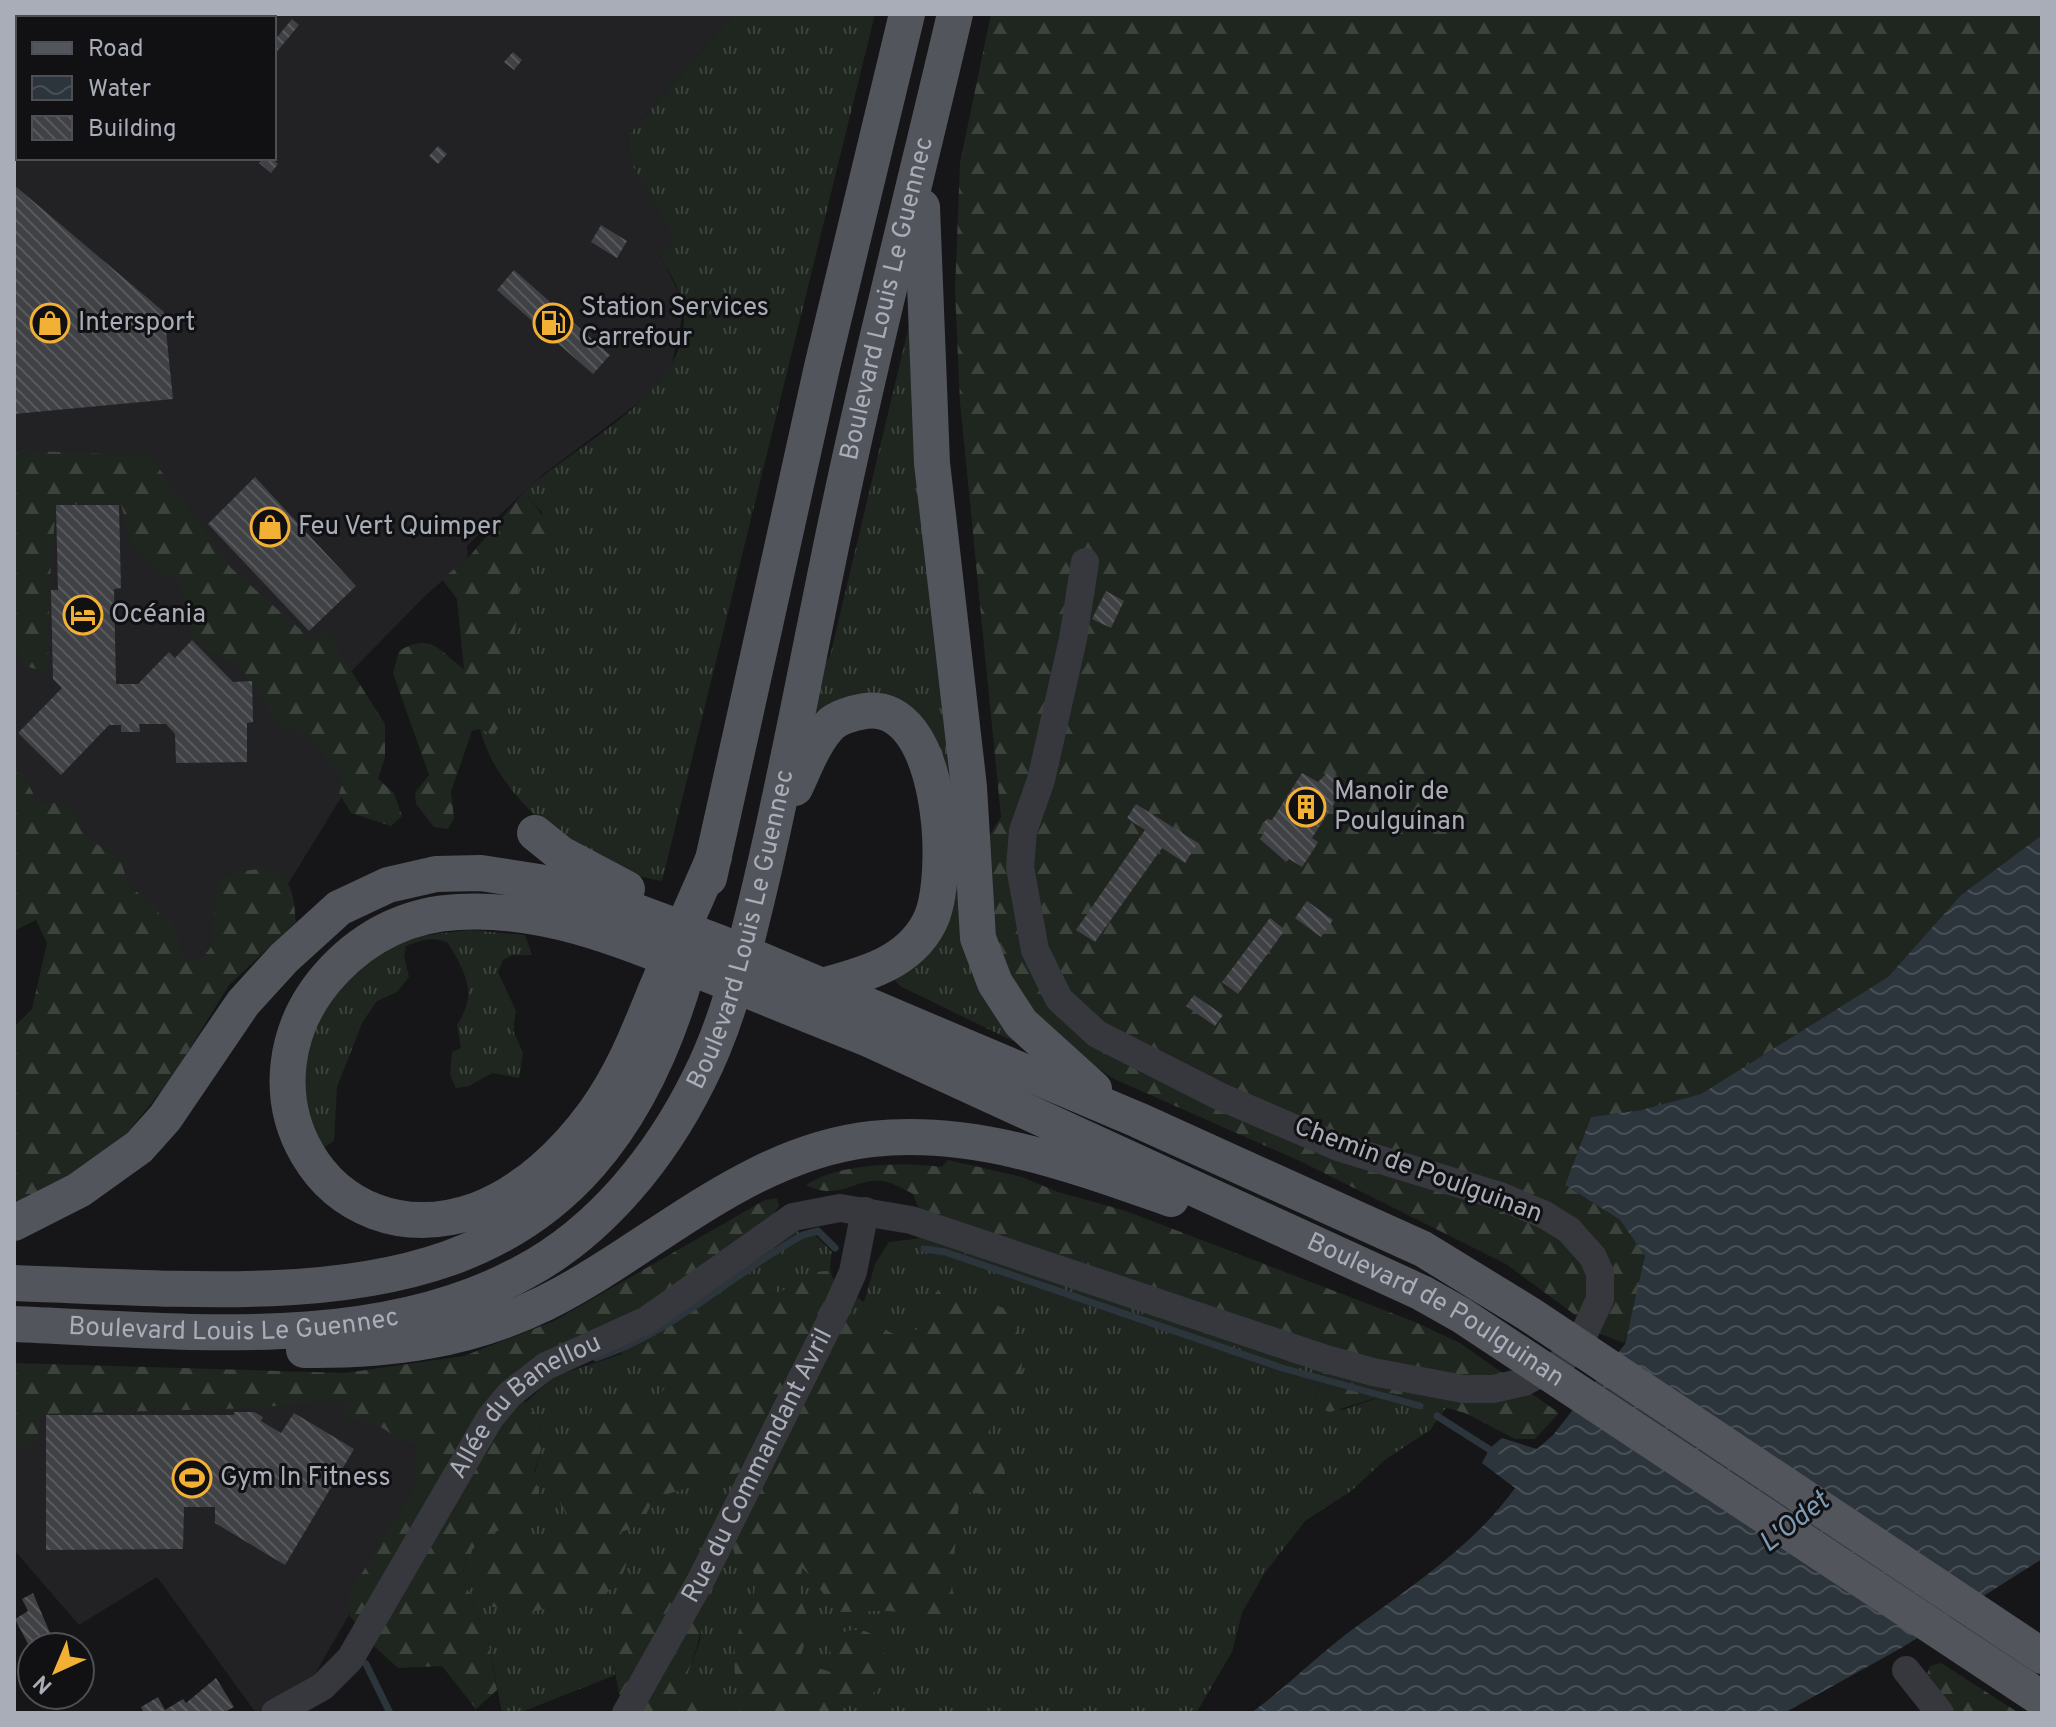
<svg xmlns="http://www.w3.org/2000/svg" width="2056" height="1727" viewBox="0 0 2056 1727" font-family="Overpass,sans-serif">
<defs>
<pattern id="grass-tufts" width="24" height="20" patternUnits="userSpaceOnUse" patternTransform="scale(2)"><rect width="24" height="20" fill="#1e261f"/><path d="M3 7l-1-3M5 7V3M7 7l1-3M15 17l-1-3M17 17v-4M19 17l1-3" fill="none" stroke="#3c433d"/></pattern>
<pattern id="forest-firs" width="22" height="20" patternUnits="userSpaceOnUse" patternTransform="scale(2)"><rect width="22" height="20" fill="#1e261f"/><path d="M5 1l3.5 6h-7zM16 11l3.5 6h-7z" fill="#3c433d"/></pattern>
<pattern id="water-waves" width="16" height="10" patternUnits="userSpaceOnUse" patternTransform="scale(2)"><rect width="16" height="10" fill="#2c353c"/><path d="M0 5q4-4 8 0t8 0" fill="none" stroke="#485056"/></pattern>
<pattern id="building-back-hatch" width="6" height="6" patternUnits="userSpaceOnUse" patternTransform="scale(2)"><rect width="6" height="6" fill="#404145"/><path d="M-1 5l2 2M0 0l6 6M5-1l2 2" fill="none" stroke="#595a5e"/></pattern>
</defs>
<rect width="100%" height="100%" fill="#161618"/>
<g fill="#222225" fill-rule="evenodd">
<path d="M14 14H733L627 137 631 163 678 241 660 256 680 295 682 317 671 368 649 395 541 476 467 546 468 558 425 596 335 688 371 749 264 923 200 1013 14 812ZM18 18H274V158H18Z"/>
<polygon points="349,1391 471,1405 312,1679 256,1713 157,1577 79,1625 14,1550 14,1397"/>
</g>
<g fill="url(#grass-tufts)">
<path d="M733 14H875L662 881C645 877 624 875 608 866 553 836 497 792 480 729L492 734 508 687 497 664 514 648 520 572 544 559 542 512 524 492C577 442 709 385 680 295 676 281 666 268 660 256L677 241 631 163 627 137Z"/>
<polygon points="916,296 932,543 1020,1036 1013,1041 900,986 890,975 938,927 926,729 810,717 818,673 830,656"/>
<path d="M470 930 525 935 532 955H513L503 960 498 972 516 1011 513 1030 523 1053 519 1078 492 1073 469 1086 456 1088 450 1075 452 1052 461 1048 457 1025C478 993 466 974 448 943 433 936 422 940 406 946L404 956 409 977 397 992 377 1001 362 1023 337 1087 334 1141 323 1148 310 1124 302 1083 312 1021 334 983 402 938Z"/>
<path d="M792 1231 813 1233 832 1252C825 1285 840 1285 864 1302L875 1264 889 1242 921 1238 1322 1371 1314 1406 1343 1410 1392 1393 1446 1408 1430 1430 1386 1459 1351 1491 1305 1521 1264 1574 1242 1613 1232 1652 1196 1713H721L685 1681 700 1641 706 1582 631 1595C614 1627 609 1639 615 1675L519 1713H502L488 1641 462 1575 468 1555 477 1544 523 1515 541 1450 539 1420 525 1403 555 1376 631 1351Z"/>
</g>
<g fill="url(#forest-firs)">
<polygon points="991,14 2042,14 2042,835 1961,895 1888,977 1701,1094 1641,1110 1591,1117 1565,1185 1620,1220 1645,1256 1640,1289 1624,1343 1601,1334 1506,1264 1300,1161 1112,1078 1041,1028 1012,991 996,946 987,839 1001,817 960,402 955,290 960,163"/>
<polygon points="14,450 150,456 231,568 312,640 323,632 334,644 385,724 385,757 378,779 394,793 402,816 391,826 351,813 339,793 343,783 314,739 279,725 240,666 207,650 191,634 190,615 178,581 150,564 129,538 121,503 56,505 49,591 48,672 24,666 14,639 14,561 18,555 14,536"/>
<path d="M524 492C545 516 553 527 544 559L520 572 514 648 497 664 508 687V720L492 734 480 729 472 731 451 792 454 818 448 829 434 827 416 804 415 793 429 775 393 673 399 651C433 632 438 651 464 669L457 599 442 579 468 558Z"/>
<path d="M14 766 24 776 38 803H69L85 835 121 862 129 886 156 907 160 916 172 921 179 942 178 949 190 963C219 951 214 936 214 912 214 902 219 891 220 881 239 870 268 862 285 880 295 891 294 909 296 922L229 985 171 1079 128 1132 63 1183 14 1207V1027L32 1009 47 943 36 920 14 931Z"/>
<path d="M948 1160 1022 1177 1058 1192 1126 1211 1415 1322 1460 1343 1559 1413 1535 1439H1515L1465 1413 1392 1393 1330 1412 1314 1407 1322 1371 921 1238 919 1209 913 1194C906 1190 891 1182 883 1181 856 1177 840 1202 806 1185 837 1163 905 1162 942 1167Z"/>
<path d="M777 1198 779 1206 769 1221 719 1255 747 1276 768 1282 776 1293C796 1287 803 1271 828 1271L831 1279 829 1305C843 1314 850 1312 863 1318 897 1332 895 1347 929 1321L932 1297 942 1286 952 1288 1011 1311C1019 1340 1032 1376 1008 1402 998 1412 993 1419 988 1433L1002 1451 1007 1489 993 1497 971 1492 959 1502 954 1558 942 1577C955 1590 960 1604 957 1622L937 1626C915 1605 867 1612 838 1612 824 1598 816 1579 802 1568L799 1597 811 1624 799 1661 833 1673 829 1640C862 1616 894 1638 883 1678 882 1685 874 1692 869 1698L841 1695 843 1713H741C736 1686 730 1657 739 1630 748 1603 759 1601 753 1570L736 1559 730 1537 741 1472 654 1498 641 1525 621 1532C630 1566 629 1570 605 1595L570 1592 545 1609 519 1614 490 1606 478 1587 473 1568 506 1531H524L550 1542 576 1529C560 1507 548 1482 546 1455L559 1438 585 1428 594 1404 632 1402 646 1409 667 1386 655 1355 630 1363 602 1329 509 1382 539 1419 541 1450 534 1472 539 1494 523 1515 477 1544 468 1555 462 1575 488 1641 497 1690 476 1709 442 1666 398 1668 376 1648 350 1616 348 1595 415 1490 416 1443 402 1441 381 1427 346 1416 343 1402 328 1400 257 1408 41 1414 36 1445 14 1446V1363L345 1373 464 1356 554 1321 765 1200Z"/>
<path d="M670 1557 696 1563C715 1600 699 1643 685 1681L721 1713H623L610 1646 616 1624 647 1561Z"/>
<polygon points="1941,1663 2019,1713 1949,1713 1926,1677 1930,1666"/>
</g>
<path fill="url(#water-waves)" d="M2042 835V1559L1903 1647 1784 1713H1251C1289 1685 1322 1651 1360 1624 1416 1583 1474 1545 1515 1488L1482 1463 1490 1448 1502 1438 1537 1449 1553 1435 1625 1344 1645 1256 1620 1220 1565 1185 1591 1117 1641 1110 1701 1094 1888 977 1961 895Z"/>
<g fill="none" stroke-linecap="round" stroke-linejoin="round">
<g stroke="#2c353c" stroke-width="7">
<polyline points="924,1249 945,1252 1282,1368 1420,1406"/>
<path d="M596 1358C675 1332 731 1274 803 1235L818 1231 835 1248"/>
<polyline points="1437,1416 1495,1453"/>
<polyline points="366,1664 390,1713"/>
</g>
</g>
<g fill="url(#building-back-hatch)">
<polygon points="292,19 299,25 274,55 274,41"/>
<polygon points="513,52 522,60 514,70 504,62"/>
<polygon points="438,146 447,154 438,164 429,156"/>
<polygon points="263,158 271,158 278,164 271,173 259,163"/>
<polygon points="14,185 164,312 173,399 14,414"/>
<polygon points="601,225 627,241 617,258 591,242"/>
<polygon points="514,270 610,355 593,374 497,290"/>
<polygon points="255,477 356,586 309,631 208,524"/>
<polygon points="56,505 119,505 121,588 114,589 116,684 138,684 169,652 175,658 192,640 233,682 252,681 253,722 247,723 247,762 176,763 175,734 166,724 139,724 140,732 121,732 121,725 109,725 61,775 18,733 62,688 53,679 51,590 58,590"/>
<polygon points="1106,591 1124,601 1111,628 1092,619"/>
<polygon points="1331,769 1345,786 1340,789 1336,794 1339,796 1312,838 1318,842 1314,849 1302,867 1289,859 1286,862 1260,839 1266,829 1262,824 1267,819 1272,820 1302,773 1318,782"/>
<polygon points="1136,804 1198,843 1185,863 1162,848 1095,942 1076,930 1145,830 1127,818"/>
<polygon points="1307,901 1333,920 1321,937 1295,918"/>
<polygon points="1270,918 1285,930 1238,994 1222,982"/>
<polygon points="1194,995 1223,1015 1215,1026 1186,1006"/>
<polygon points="234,1412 254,1412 263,1417 261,1421 281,1433 294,1413 354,1449 285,1565 215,1523 215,1507 184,1507 183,1549 46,1550 46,1415 234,1415"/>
<polygon points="33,1593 50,1633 28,1644 15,1619 28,1611 22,1599"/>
<polygon points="216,1678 234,1707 223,1713 144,1713 141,1707 158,1697 165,1710 183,1699 186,1703"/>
</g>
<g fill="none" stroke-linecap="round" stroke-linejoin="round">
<g stroke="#37383d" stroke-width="28">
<polyline points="1906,1670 1940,1713"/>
<path id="s1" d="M275 1713 322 1687 350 1659 490 1418 510 1394 546 1366 647 1320 793 1217 840 1208 911 1220 1326 1359 1373 1372 1463 1389H1493L1524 1382 1560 1363 1582 1338 1600 1299V1273L1593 1257 1569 1230 1545 1215 1500 1196 1338 1147 1219 1096 1097 1034 1059 999 1035 950 1020 867 1023 831 1041 780 1073 639 1085 562"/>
<path id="s2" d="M626 1713 702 1578 837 1308 853 1272 865 1211"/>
</g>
<g stroke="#53555c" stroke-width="36">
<polyline points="922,207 932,463 969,787 978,938 995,983 1021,1023 1094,1089"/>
<path d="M795 788C805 767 814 741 831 724 840 716 854 713 865 711 943 699 953 878 929 923 908 964 862 975 822 986"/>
<polyline points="535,833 561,854 627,889"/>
<path id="s3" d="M714 857C695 902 674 947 655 992 638 1034 622 1075 595 1112 566 1152 525 1192 477 1210 325 1264 224 1086 334 970 367 935 410 914 458 912 545 907 623 940 702 972 757 994 811 1016 866 1038L1422 1293 1461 1315 2042 1699"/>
<polyline points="709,878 822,367 907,14"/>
<polyline points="14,1223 79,1190 139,1147 165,1118 243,1003 284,958 339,908 388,885 436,874 481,873 539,882 600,898 718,942 1138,1120 1423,1249 1529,1314 2042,1656"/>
<path d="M14 1283C319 1294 586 1329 687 971"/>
<path id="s4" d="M14 1324C179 1331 375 1354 524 1272 601 1231 661 1156 699 1079 728 1022 742 960 757 899 783 792 803 684 825 576 863 387 911 201 955 14"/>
<path d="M304 1350C389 1351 467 1341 545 1303 653 1249 746 1153 872 1139 976 1128 1074 1165 1171 1199"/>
</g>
</g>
<defs>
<symbol id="shop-ring" viewBox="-11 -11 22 22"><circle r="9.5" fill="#111113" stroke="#f2b134" stroke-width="1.5"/><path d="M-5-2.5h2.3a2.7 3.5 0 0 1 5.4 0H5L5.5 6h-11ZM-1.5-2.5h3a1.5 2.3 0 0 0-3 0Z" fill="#f2b134"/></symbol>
<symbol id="fuel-ring" viewBox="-11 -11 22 22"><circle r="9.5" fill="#111113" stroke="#f2b134" stroke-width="1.5"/><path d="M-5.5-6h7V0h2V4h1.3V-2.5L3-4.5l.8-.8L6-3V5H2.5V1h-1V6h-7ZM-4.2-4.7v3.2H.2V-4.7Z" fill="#f2b134"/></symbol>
<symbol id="hotel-ring" viewBox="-11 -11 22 22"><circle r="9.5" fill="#111113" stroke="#f2b134" stroke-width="1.5"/><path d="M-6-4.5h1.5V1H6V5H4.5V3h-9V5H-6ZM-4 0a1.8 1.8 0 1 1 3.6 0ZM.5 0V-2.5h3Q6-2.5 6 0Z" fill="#f2b134"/></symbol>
<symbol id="building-ring" viewBox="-11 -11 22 22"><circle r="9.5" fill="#111113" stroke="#f2b134" stroke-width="1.5"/><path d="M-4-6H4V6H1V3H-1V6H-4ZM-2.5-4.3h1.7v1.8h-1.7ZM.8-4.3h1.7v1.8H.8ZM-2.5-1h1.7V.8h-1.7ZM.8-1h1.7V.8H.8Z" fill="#f2b134"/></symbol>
<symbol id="stadium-ring" viewBox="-11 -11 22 22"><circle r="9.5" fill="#111113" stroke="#f2b134" stroke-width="1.5"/><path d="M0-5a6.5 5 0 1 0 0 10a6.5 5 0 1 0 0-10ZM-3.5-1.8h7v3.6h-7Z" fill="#f2b134"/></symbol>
</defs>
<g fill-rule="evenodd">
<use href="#shop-ring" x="28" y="301" width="44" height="44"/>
<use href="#fuel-ring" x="531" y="301" width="44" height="44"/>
<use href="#shop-ring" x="248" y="505" width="44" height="44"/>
<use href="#hotel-ring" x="61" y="593" width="44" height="44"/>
<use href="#building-ring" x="1284" y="785" width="44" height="44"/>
<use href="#stadium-ring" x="170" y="1456" width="44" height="44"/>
</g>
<g text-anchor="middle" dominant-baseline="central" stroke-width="6" stroke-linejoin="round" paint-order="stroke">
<g font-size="26" fill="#a8adb8" stroke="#111113">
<text stroke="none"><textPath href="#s4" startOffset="1588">Boulevard Louis Le Guennec</textPath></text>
<text stroke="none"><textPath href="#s4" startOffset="940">Boulevard Louis Le Guennec</textPath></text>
<text transform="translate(1418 1171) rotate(20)">Chemin de Poulguinan</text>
<text stroke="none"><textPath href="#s3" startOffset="2034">Boulevard de Poulguinan</textPath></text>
<text stroke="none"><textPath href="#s4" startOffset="220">Boulevard Louis Le Guennec</textPath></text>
<text stroke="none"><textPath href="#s1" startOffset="406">Allée du Banellou</textPath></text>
<text stroke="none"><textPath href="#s2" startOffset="280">Rue du Commandant Avril</textPath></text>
</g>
<g font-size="26" fill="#a8adb8" stroke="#111113" text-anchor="start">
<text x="581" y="308">Station Services<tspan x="581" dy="30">Carrefour</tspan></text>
<text x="78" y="323">Intersport</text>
<text x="298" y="527">Feu Vert Quimper</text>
<text x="111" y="615">Océania</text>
<text x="1334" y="792">Manoir de<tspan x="1334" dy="30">Poulguinan</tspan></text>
<text x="220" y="1478">Gym In Fitness</text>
</g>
<g font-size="28" font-style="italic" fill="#7f9bb3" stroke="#111113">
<text transform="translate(1795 1523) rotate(-38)">L'Odet</text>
</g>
</g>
<rect width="2056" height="1727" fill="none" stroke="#a8adb8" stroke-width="32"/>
<rect x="16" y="16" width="260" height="144" fill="#111113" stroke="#4d4f55" stroke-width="2"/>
<rect x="32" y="42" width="40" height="12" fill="#53555c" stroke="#4d4f55" stroke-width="2"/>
<text x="88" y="56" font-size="24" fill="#a8adb8">Road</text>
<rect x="32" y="76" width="40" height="24" fill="url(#water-waves)" stroke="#4d4f55" stroke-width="2"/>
<text x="88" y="96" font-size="24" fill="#a8adb8">Water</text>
<rect x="32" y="116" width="40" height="24" fill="url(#building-back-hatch)" stroke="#4d4f55" stroke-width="2"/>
<text x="88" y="136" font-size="24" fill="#a8adb8">Building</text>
<g transform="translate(56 1671) rotate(224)"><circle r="38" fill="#111113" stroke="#4d4f55" stroke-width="2"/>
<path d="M0-6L14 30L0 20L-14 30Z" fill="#f2b134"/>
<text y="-12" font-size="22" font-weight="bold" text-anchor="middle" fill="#a8adb8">N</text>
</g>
</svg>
